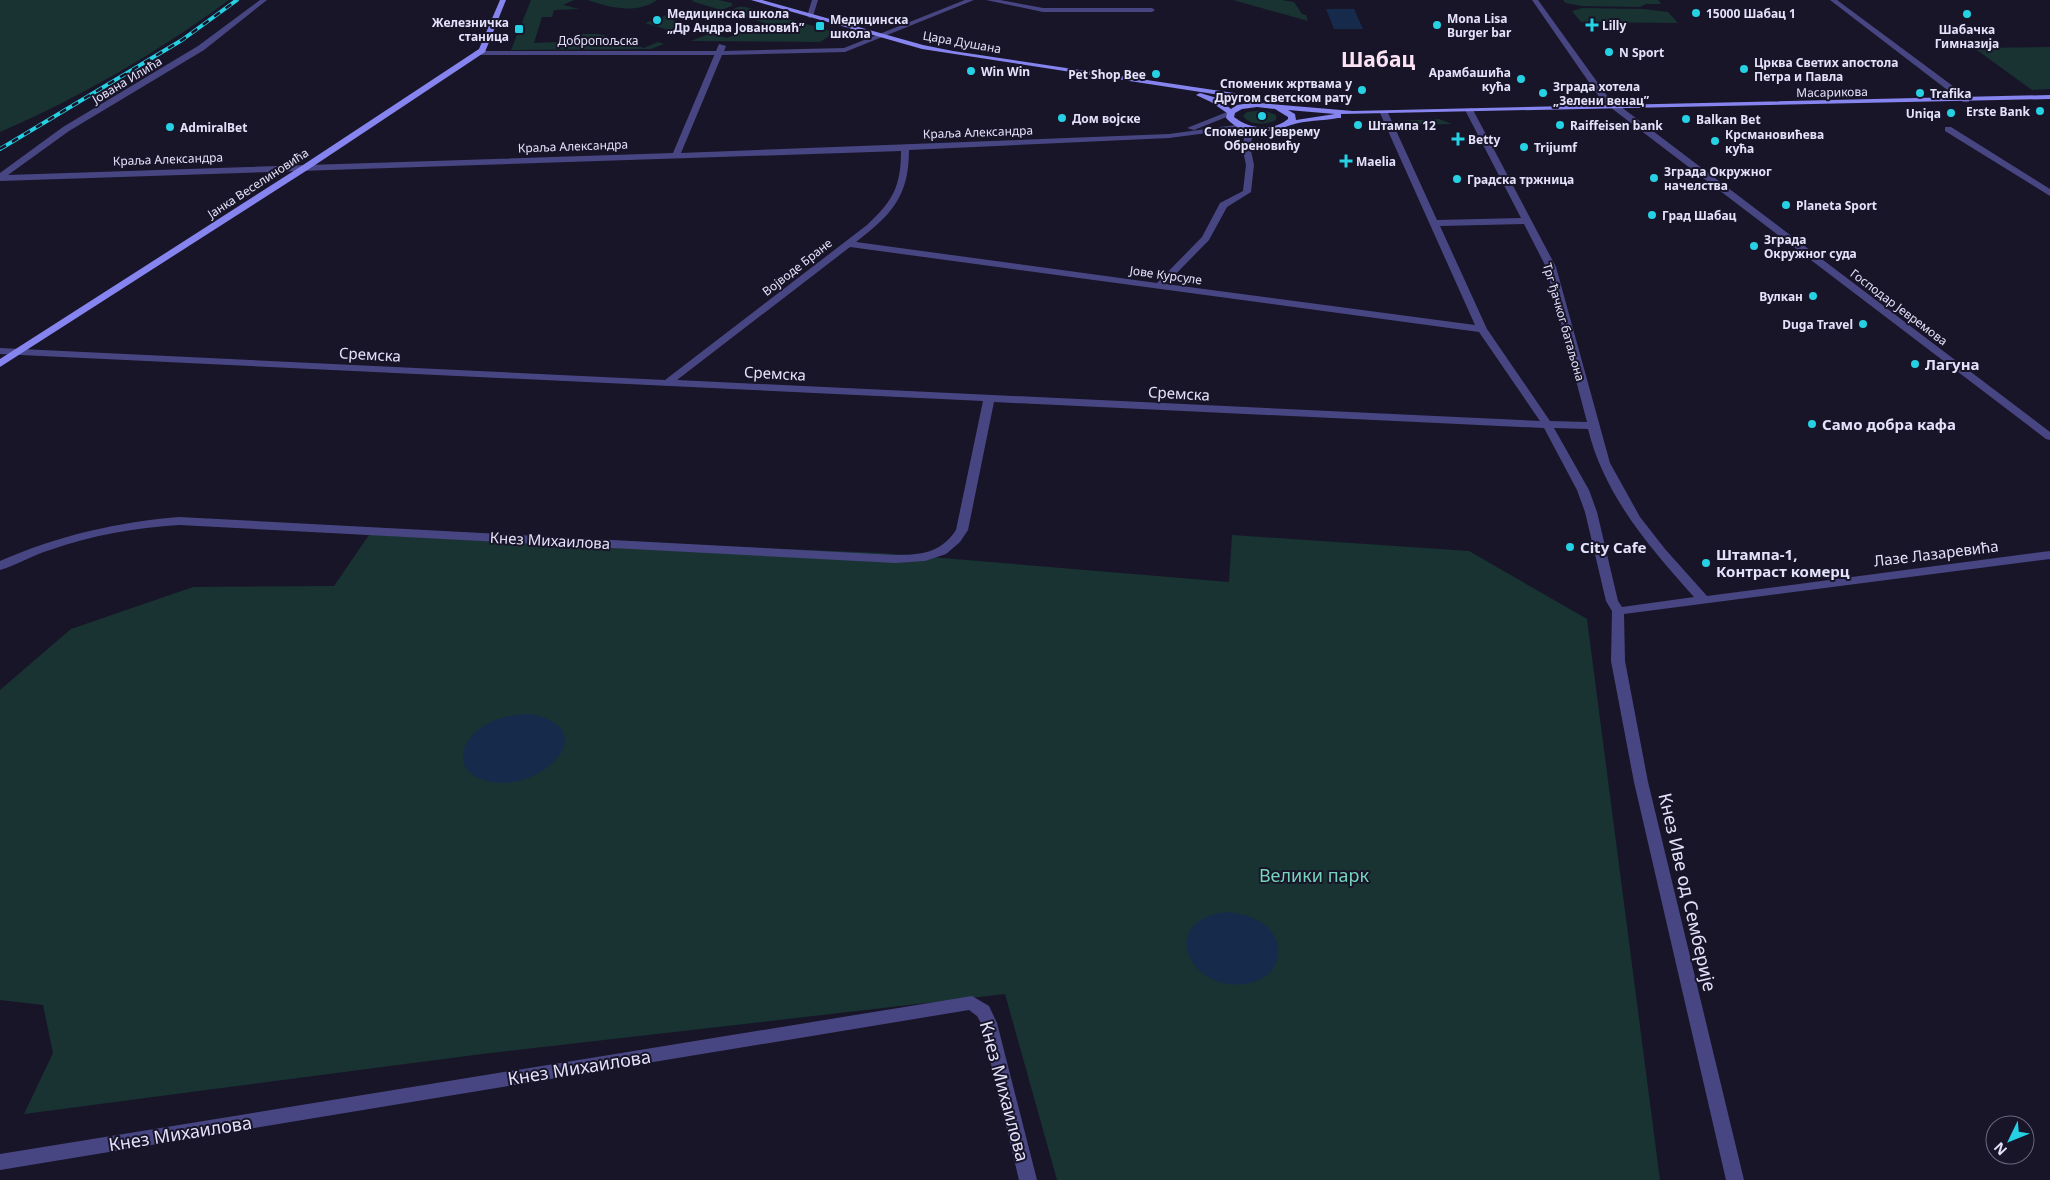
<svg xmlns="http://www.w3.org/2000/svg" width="2050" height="1180" viewBox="0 0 2050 1180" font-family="'Noto Sans',sans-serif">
<rect width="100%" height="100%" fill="#181529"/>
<g fill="#183332">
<path d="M0 0H229C158 52 81 97 0 132Z"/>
<polygon points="531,0 574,0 563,5 579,9 554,10 552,17 542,17 534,43 580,41 582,34 599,34 644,48 658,42 664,44 651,49 511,50"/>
<path d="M587 0H657C636 15 609 7 587 0Z"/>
<polygon points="695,0 719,0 732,3 732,6 721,10 691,1"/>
<polygon points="1233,0 1282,0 1294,2 1302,14 1306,15 1308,21"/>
<polygon points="1563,0 1658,0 1661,4 1646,4 1640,7 1581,6 1566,3"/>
<polygon points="738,7 745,7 835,32 820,42 691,41 711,33 727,38 765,23 726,12"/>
<polygon points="1582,8 1643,9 1668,12 1678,23 1581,22 1572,11"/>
<polygon points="675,12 681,14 669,19 689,25 683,27 685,28 675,32 645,23"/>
<polygon points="2050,47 2050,89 2032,90 1974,48"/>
<path d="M1263 110 1276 115V120C1266 125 1250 126 1243 116L1247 112Z"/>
<polygon points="1439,119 1452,124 1399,125 1398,121"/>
<polygon points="371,532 882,553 1229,582 1232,535 1469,551 1587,619 1660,1180 1057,1180 1005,994 482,1054 24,1114 53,1053 43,1005 0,1000 0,690 71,629 193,587 334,586"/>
</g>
<g fill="#162b4c">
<polygon points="1326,9 1354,9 1363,29 1334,29"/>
<path d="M530 714C605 728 543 791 492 782 455 776 455 746 482 727 496 717 513 715 530 714Z"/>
<path d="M1228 912C1242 914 1256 917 1267 927 1285 943 1281 971 1259 980 1196 1005 1149 920 1228 912Z"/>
</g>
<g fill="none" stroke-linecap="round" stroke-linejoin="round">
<g fill="#484682" fill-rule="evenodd">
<polygon points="1532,0 1538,0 1608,97 2050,432 2050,440 2046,439 1602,101"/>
<polygon points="475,51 718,51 722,53 718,55 475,55"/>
</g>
<g fill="#484682" fill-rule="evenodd">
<path d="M260 0H267L204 50 69 131 8 175 673 153 719 44 726 46 724 51 844 48 965 0H974L845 52 722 55 681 153 1169 134 1243 124 1247 126 1246 128 1169 138 909 150C909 197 891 215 856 242L1157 283 1202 237 1220 203 1243 191 1246 165 1242 146 1247 128 1251 126 1255 128 1250 146 1254 165 1251 192 1227 207 1209 240 1166 284 1475 325 1380 113 1384 111 1388 113 1437 220 1521 218 1465 110 1472 108 1556 267 1610 463 1640 517 1665 549 1707 596 2050 551V559L1624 614 1625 661 1648 782 1744 1180H1726L1634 782 1611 661 1612 611 1606 601 1585 512 1577 490 1544 428 994 402 968 530 960 542 946 554 925 561 895 563 179 525C135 528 92 535 50 550 33 555 17 565 0 570V561C57 536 117 522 179 517L895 555C921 555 941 553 956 530L983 401 0 354V348L665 380 867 225C893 201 901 186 901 151L0 181V173L63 127 198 46ZM1524 224 1546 267 1587 422 1550 421 1487 329 1440 226ZM850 247 1479 332 1540 421 677 380ZM1554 428 1588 429C1604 495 1650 548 1694 597L1622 607 1618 601 1597 512 1589 490Z"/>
<polygon points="812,0 818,0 813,16 810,18 807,16"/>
<polygon points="986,0 1000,0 1043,8 1152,8 1155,10 1152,12 1043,12"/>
<polygon points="1830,0 1837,0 1969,98 1969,102 1963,102"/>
<polygon points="1227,112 1234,114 1194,130 1187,128"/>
<polygon points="1945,127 1951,127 2050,189 2050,196 1945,131"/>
<polygon points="972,996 989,1006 997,1023 1037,1180 1019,1180 981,1023 977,1016 969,1010 0,1170 0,1154"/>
</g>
<g fill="#8684ef" fill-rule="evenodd">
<polygon points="500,0 506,0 485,52 309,169 0,367 0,359 303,165 479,49"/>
<path d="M751 0H762L923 45 953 51 1234 93 1253 98 1259 103 1353 111 2050 95V99L1341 114V118H1338C1323 121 1305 120 1291 125 1270 133 1244 138 1226 118L1227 113 1211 102 1196 95 1200 93 1217 98 1231 109 1237 105 1250 103 1233 97 922 49ZM1257 107 1275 109 1288 117V119C1273 132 1249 129 1234 117L1235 113 1242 109ZM1288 110 1335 114 1296 120 1295 114Z"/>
</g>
<defs>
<polyline id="rail" points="0,149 182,40 237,0"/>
</defs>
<use href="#rail" stroke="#25d1e3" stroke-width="4"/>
<use href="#rail" stroke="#181529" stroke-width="2.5" stroke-dasharray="7" stroke-linecap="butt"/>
</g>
<g fill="#25d1e3" stroke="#181529" stroke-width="2">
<circle cx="1696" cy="13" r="5"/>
<circle cx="1967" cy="14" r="5"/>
<circle cx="657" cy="20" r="5"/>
<circle cx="1437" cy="25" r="5"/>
<path d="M1589.5 17.5h5v5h5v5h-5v5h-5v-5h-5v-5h5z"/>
<rect x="815" y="21" width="10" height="10" rx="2.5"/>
<rect x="514" y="24" width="10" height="10" rx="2.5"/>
<circle cx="1609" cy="52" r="5"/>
<circle cx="1744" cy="69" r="5"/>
<circle cx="971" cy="71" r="5"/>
<circle cx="1156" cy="74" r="5"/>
<circle cx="1521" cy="79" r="5"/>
<circle cx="1362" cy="90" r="5"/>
<circle cx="1543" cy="93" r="5"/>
<circle cx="1920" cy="93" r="5"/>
<circle cx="2040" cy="111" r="5"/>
<circle cx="1951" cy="113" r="5"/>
<circle cx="1262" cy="116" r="5"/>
<circle cx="1062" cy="118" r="5"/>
<circle cx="1686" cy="119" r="5"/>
<circle cx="1358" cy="125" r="5"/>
<circle cx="1560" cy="125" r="5"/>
<circle cx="170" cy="127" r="5"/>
<path d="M1455.5 131.5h5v5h5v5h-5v5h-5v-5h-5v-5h5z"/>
<circle cx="1715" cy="141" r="5"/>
<circle cx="1524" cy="147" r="5"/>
<path d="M1343.5 153.5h5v5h5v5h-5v5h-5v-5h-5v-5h5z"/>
<circle cx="1654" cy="178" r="5"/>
<circle cx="1457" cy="179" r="5"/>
<circle cx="1786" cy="205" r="5"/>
<circle cx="1652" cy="215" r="5"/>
<circle cx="1754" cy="246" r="5"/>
<circle cx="1813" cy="296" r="5"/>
<circle cx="1863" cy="324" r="5"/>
<circle cx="1915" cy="364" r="5"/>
<circle cx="1812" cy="424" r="5"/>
<circle cx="1570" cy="547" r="5"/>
<circle cx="1706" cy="563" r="5"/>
</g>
<g text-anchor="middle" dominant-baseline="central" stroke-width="4" stroke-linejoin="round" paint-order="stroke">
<g font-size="12" font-weight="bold" fill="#e4e1fb" stroke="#181529" text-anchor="start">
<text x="667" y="13">Медицинска школа<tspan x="667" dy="14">„Др Андра Јовановић”</tspan></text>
<text x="1706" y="13">15000 Шабац 1</text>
<text x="1447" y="18">Mona Lisa<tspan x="1447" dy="14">Burger bar</tspan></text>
<text x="830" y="19">Медицинска<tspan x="830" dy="14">школа</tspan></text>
<text x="509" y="22" text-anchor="end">Железничка<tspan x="509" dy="14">станица</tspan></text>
<text x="1602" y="25">Lilly</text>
<text x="1967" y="29" text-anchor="middle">Шабачка<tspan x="1967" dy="14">Гимназија</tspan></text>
<text x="1619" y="52">N Sport</text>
<text x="1754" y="62">Црква Светих апостола<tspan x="1754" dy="14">Петра и Павла</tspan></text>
<text x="981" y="71">Win Win</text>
<text x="1511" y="72" text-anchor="end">Арамбашића<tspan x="1511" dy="14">кућа</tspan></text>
<text x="1146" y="74" text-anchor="end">Pet Shop Bee</text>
<text x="1352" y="83" text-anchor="end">Споменик жртвама у<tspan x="1352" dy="14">Другом светском рату</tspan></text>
<text x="1553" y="86">Зграда хотела<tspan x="1553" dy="14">„Зелени венац”</tspan></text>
<text x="1930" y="93">Trafika</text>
<text x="2030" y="111" text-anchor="end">Erste Bank</text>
<text x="1941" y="113" text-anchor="end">Uniqa</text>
<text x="1072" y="118">Дом војске</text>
<text x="1696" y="119">Balkan Bet</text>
<text x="1368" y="125">Штампа 12</text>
<text x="1570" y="125">Raiffeisen bank</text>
<text x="180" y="127">AdmiralBet</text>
<text x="1262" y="131" text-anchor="middle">Споменик Јеврему<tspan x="1262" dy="14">Обреновићу</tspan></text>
<text x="1725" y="134">Крсмановићева<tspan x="1725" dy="14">кућа</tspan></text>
<text x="1468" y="139">Betty</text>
<text x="1534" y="147">Trijumf</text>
<text x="1356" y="161">Maelia</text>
<text x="1664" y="171">Зграда Окружног<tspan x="1664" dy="14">начелства</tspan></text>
<text x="1467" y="179">Градска тржница</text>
<text x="1796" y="205">Planeta Sport</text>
<text x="1662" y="215">Град Шабац</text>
<text x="1764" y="239">Зграда<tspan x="1764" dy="14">Окружног суда</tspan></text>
<text x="1803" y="296" text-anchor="end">Вулкан</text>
<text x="1853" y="324" text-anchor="end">Duga Travel</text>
</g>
<g font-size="12" fill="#e4e1fb" stroke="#181529">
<text x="598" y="40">Добропољска</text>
<text transform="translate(962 42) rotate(10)">Цара Душана</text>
<text transform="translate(127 80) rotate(-31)">Јована Илића</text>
<text transform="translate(1832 92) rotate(-1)">Масарикова</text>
<text transform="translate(978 132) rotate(-2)">Краља Александра</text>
<text transform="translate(573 146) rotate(-2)">Краља Александра</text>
<text transform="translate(168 159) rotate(-2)">Краља Александра</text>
<text transform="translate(258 183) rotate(-33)">Јанка Веселиновића</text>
<text transform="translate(797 267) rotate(-38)">Војводе Бране</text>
<text transform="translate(1166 275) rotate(8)">Јове Курсуле</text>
<text transform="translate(1899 307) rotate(37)">Господар Јевремова</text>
<text transform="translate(1564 322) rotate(74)">Трг ђачког батаљона</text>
</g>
<g font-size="15" fill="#e4e1fb" stroke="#181529">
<text transform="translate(370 354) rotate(3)">Сремска</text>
<text transform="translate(775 373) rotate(3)">Сремска</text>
<text transform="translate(1179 393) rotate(3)">Сремска</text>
<text transform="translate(550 540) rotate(3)">Кнез Михаилова</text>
<text transform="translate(1936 553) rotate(-7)">Лазе Лазаревића</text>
</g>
<g font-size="15" font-weight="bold" fill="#e4e1fb" stroke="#181529" text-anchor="start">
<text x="1925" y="364">Лагуна</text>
<text x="1822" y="424">Само добра кафа</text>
<text x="1580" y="547">City Cafe</text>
<text x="1716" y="554">Штампа-1,<tspan x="1716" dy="17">Контраст комерц</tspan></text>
</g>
<g font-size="18" fill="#74d4bb" stroke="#181529">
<text x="1314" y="875">Велики парк</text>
</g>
<g font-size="18" fill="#e4e1fb" stroke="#181529">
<text transform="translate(1688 892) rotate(77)">Кнез Иве од Семберије</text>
<text transform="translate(579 1067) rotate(-9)">Кнез Михаилова</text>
<text transform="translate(1005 1091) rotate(75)">Кнез Михаилова</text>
<text transform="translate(180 1133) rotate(-9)">Кнез Михаилова</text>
</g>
<g font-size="21" font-weight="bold" fill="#fbe3f3" stroke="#181529">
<text x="1378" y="59">Шабац</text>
</g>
</g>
<g transform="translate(2010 1140) rotate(227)"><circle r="24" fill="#181529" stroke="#6a677d"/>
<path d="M0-4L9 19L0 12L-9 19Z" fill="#25d1e3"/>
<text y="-8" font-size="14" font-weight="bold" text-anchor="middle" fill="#e4e1fb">N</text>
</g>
</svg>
